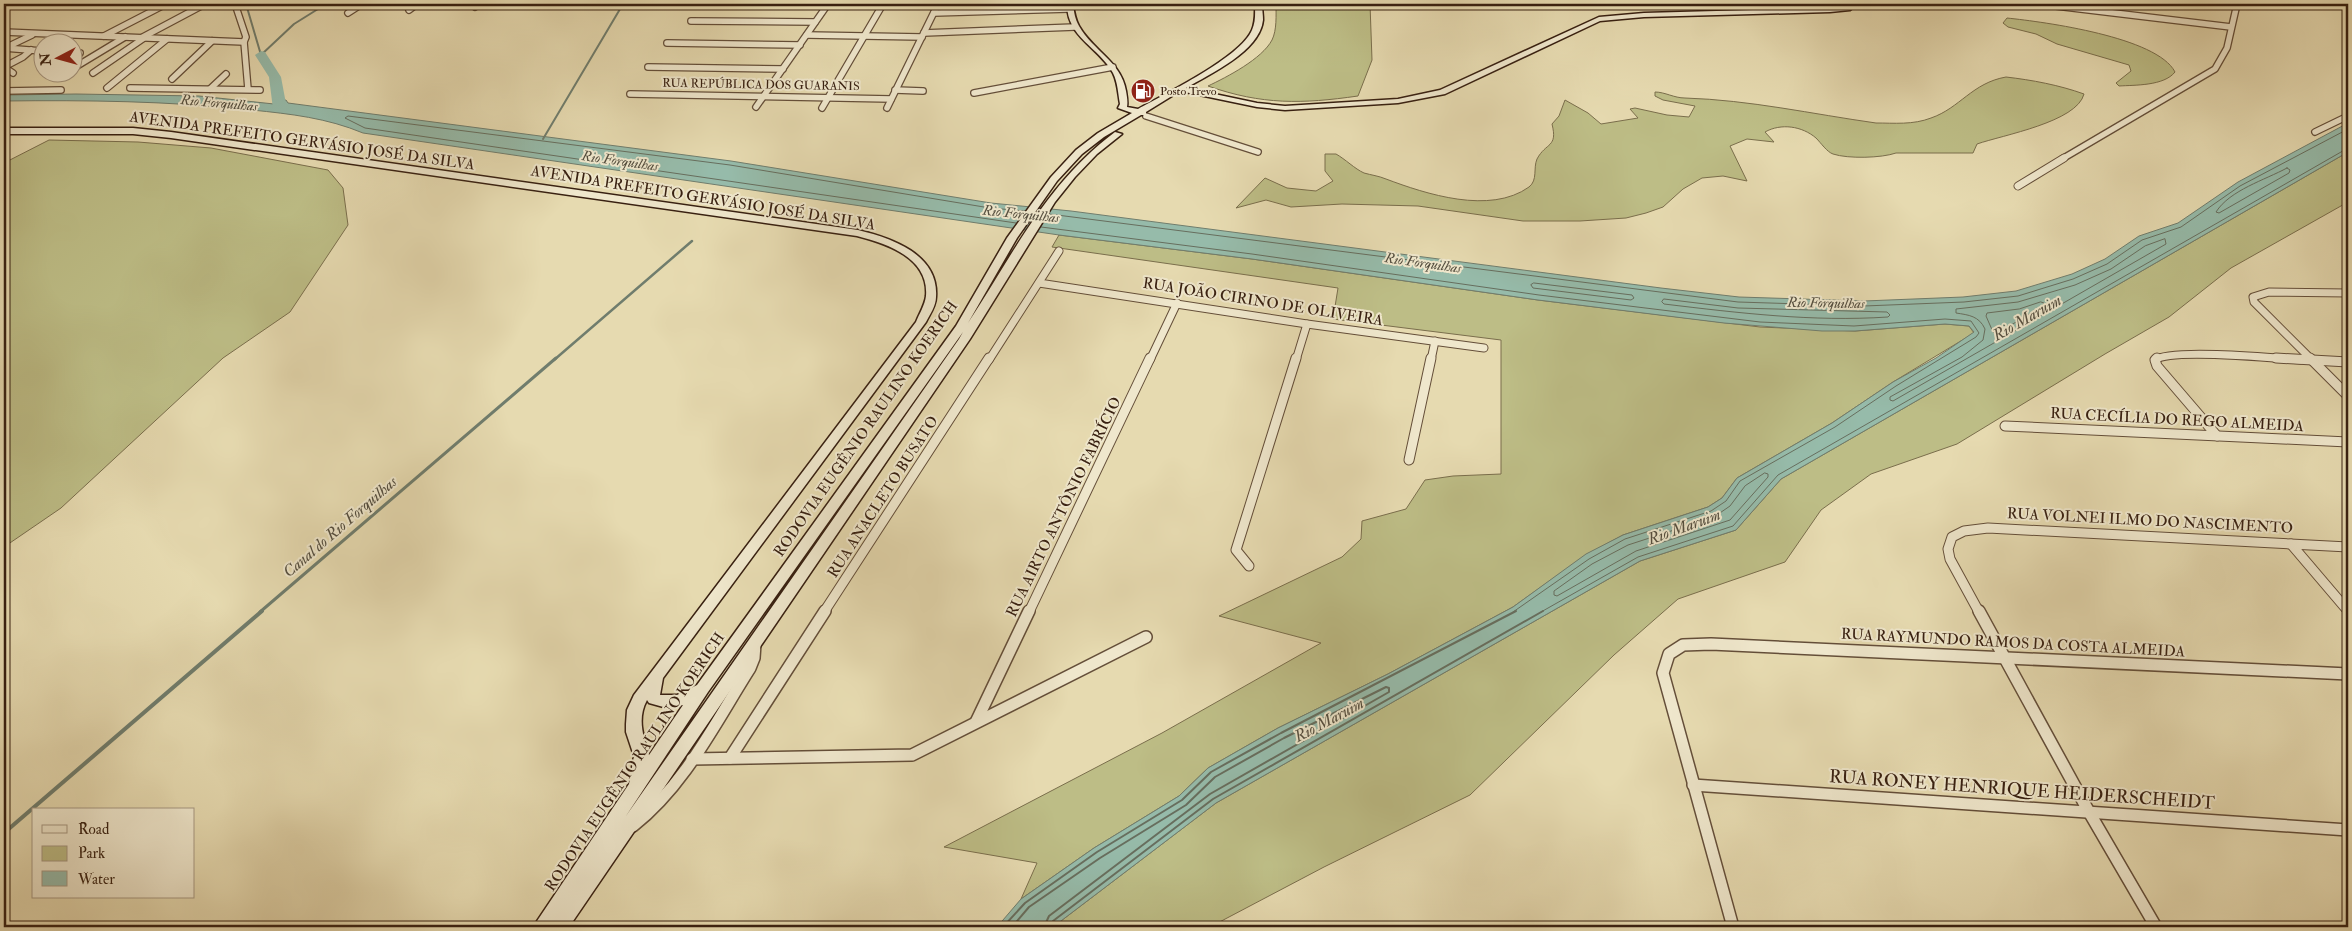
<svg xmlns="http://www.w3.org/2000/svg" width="2352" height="931" viewBox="0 0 2352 931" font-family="'IM FELL Double Pica',serif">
<rect width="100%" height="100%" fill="#e6dab0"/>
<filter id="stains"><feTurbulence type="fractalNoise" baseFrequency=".004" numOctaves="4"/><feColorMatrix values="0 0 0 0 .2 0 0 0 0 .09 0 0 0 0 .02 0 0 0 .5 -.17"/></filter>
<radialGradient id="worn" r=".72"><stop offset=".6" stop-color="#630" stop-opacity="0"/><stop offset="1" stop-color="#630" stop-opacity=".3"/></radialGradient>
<g fill="#bdbd86" stroke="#7a6e4c">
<path d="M1276 4H1370L1372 60 1358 96C1302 104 1262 105 1208 86 1227 77 1262 59 1272 40 1277 30 1276 15 1276 4Z"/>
<path d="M2007 18C2045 22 2157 37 2175 72 2164 86 2135 85 2119 86L2116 83 2131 71 2129 65 2057 44 2036 34 2008 27 2003 23Z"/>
<path d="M2006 77C2032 80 2059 85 2084 94 2077 122 2003 135 1977 144L1973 153H1896C1882 158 1848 159 1833 154 1827 152 1821 143 1816 138 1802 126 1781 123 1765 132L1774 142 1747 139 1730 146 1747 181 1723 176 1702 178 1683 189 1663 207 1646 213 1626 218 1580 221H1523L1418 206 1342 204 1291 207 1266 200 1236 208 1265 178 1287 188 1316 191 1333 181 1325 171V154H1336C1345 159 1355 169 1364 173 1371 175 1379 176 1386 179 1426 194 1490 215 1529 187 1538 180 1533 168 1537 159 1546 142 1558 148 1552 124L1559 116 1565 100 1588 113 1601 124 1638 118 1630 109 1635 108 1667 115 1689 117 1695 106 1663 100 1655 96V92C1665 92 1674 98 1685 98 1750 100 1812 114 1876 123 1894 123 1913 125 1931 118 1960 108 1972 83 2006 77Z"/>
<polygon points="49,140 138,142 211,148 328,170 343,188 348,225 290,312 223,358 61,508 4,547 4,163"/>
<polygon points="2348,152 2348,202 2231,268 2169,317 2105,354 1957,444 1871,474 1821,510 1785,562 1678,599 1614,655 1470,795 1324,867 1210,927 1053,927 1216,803 1640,561 1736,530 1781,479"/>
<polygon points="1059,235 1252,259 1538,300 1760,327 1855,331 1945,324 1969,326 1974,333 1893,382 1832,423 1737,478 1722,498 1708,507 1623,535 1586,555 1513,607 1388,674 1278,728 1208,768 1179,796 1094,848 1021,899 1037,863 944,847 1162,733 1321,643 1219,616 1342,557 1361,539 1362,521 1406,509 1425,480 1453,476 1501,474 1501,340 1333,319 1338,288 1052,247"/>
</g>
<path fill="#96bbaa" stroke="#707d6d" d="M76 94 199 96 274 104 275 101 286 100 288 103 731 161 991 203 1071 211 1661 288 1739 297 1864 301 1963 297 2016 291 2072 274 2105 259 2139 236 2178 223 2238 182 2348 123V152L1781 479 1736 530 1640 561 1216 803 1053 927H997L1021 899 1094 848 1179 796 1208 768 1278 728 1388 674 1513 607 1586 554 1623 535 1708 507 1722 498 1737 478 1832 423 1893 382 1936 358 1974 332 1969 326 1945 324 1855 331H1822L1724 323 1538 300 1252 259 1059 235 363 133C327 118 291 114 252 110 169 101 87 100 4 101V95Z"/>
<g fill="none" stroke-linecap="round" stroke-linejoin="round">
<g stroke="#676e5e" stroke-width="1">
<path d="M2287 168 2290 170 2289 173 2219 213 2216 212C2230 190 2265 180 2287 168Z"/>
<polyline points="1049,214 1738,302 1864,306 1964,302 2018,296 2073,279 2107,264 2142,240 2181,227 2240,186 2348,129"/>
<polyline points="1016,223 365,128 345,118 348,116 730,165 990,208 1025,211"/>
<polyline points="1041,227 1252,254 1539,295 1760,322 1854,326 1945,319 1971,321 1979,333 1976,337 1896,386 1835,427 1740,481 1726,501 1711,511 1625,539 1589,559 1513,612"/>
<path d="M2165 239 2166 244 1893 401 1890 400V397L1962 357 1983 340 1985 329C1979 316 1969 315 1956 313V309L2018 302 2075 285 2111 269 2145 246Z"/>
<polygon points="1534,283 1632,295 1634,298 1631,300 1533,288 1531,285"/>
<path d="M1664 299 1738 308 1887 312 1890 315 1888 317C1813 322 1739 313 1664 304L1662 302Z"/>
<polygon points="2041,302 2044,303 2043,306 1996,334 1993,332 1986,316 1987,313 2019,309"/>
<polygon points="1765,473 1768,474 1768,477 1730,520 1636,551 1557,596 1554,595 1554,591 1592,564 1628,545 1714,517 1730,506 1745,486"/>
<polyline points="1541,612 1638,557 1733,526 1778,475 2348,148"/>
</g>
<g stroke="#676e5e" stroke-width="2">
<polyline points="1003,927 1025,903 1097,852 1182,800 1211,772 1281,733 1516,611"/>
<polyline points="1012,927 1029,907 1100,858 1186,805 1215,777 1284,738 1386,687 1389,688 1389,692 1210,794 1049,916 1044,927"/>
<polyline points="1051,927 1053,921 1213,799 1543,611"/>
</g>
<g stroke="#707d6d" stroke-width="2">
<polyline points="246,4 261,55 294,24 326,4"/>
<polyline points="543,139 623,4"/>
</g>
<polyline stroke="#707d6d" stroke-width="2.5" points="554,360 692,241"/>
<polyline stroke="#707d6d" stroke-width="3" points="260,612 556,358"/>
<polyline stroke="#707d6d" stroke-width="4" points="4,833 262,611"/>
<polygon fill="#96bbaa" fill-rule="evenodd" points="261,51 265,52 281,77 287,109 285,112 275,112 273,109 269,77 255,55"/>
<defs>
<g id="minor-far3">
<polyline points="235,4 246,37 244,42 248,89"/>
<polyline points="2039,4 2231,27"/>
<polyline points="475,7 479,4"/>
<polyline points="409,10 417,4"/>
<polyline points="348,13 362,4"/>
<polyline points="934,13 1069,9"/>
<polyline points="691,21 815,22"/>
<polyline points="4,32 244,42"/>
<polyline points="924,33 1075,27"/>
<polyline points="807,35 922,37"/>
<polyline points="104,36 166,4"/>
<polyline points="141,38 205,4"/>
<polyline points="667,43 800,45"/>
<polyline points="4,48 42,51"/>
<polyline points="5,48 32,35"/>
<polyline points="72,52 80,53"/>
<polyline points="648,67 783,69"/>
<polyline points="72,69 125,37"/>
<polyline points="13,73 4,67 23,57 31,50"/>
<polyline points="93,73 144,38"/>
<polyline points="172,79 212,41"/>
<polyline points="107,88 167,39"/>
<polyline points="130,88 260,90"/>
<polyline points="210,89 226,74"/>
<polyline points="895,90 923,91"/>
<polyline points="4,91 61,90"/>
<polyline points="974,93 1113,67"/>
<polyline points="630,94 891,99"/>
<polyline points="756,107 828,4"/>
<polyline points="822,108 883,4"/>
<polyline points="887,108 938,4"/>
<polyline points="1146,116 1258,152"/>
<polyline points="2315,132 2348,116"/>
<polyline points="2062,159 2215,69 2227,48 2237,4"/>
</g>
<g id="minor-far2">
<polyline points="2018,186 2064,158"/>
<polyline points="1039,283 1307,324 1484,348"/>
<polyline points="989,360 1059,251"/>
<polyline points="1150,360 1177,303"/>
<polyline points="1296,360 1307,324"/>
<polyline points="1431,360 1435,341"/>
<path d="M2155 360C2170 348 2276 358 2301 360"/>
<polyline points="2312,360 2254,302 2253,297 2269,292 2348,293"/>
</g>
<g id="minor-far1">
<polyline points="2157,358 2155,360 2157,366 2217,436"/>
<polyline points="2276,358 2348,362"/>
<polyline points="2310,358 2348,396"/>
<polyline points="2005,426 2348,442"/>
<polyline points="1409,460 1431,358"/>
<polyline points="2291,544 2348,611"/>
<polyline points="1249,566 1236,550 1296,358"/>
<polyline points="824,612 989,358"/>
<polyline points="1029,612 1150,358"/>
<polyline points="1979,612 1950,559 1948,549 1952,537 1964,531 1988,528 2348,547"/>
</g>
<g id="minor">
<polyline points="1979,611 2089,812 2156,927"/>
<polyline points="976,722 1029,611"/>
<polyline points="730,758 825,611"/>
<polyline points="692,759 912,755 1146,637"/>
<polyline points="1693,785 2348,830"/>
<path d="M633 826C685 785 715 723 750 668L754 658 755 644"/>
<polyline points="1733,927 1663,673 1669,654 1683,645 1711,644 2348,674"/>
</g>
<path id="secondary" d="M1067 4H1073C1074 12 1075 19 1079 26 1093 51 1121 61 1126 91 1127 97 1128 102 1127 107L1138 109C1165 94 1241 57 1252 30 1256 21 1255 13 1255 4H1262C1262 9 1263 15 1263 20 1260 51 1210 74 1186 88L1257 103 1285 106 1398 99 1440 90 1599 17 1644 13 1830 8 1857 4 1850 10 1830 12 1644 17 1600 21 1445 94 1398 103 1285 110 1257 107 1180 91 1146 112V115H1141L1104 137 1082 154 1057 181 1017 238 968 323C1014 253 1046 184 1115 132L1122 134 1097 154 1075 177 1055 202 970 339 569 927H533L629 784 634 756 626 732V724L627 710 634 695 916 322C919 314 925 305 926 296 929 258 888 244 857 236L171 138 133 134H4V128H133L171 132 858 230C891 238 939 254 936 297 936 306 930 314 926 322L663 678 660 695H677L697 685 956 326 1007 238 1051 177 1076 150 1098 133 1132 113 1118 108 1120 104C1118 94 1118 83 1113 73 1099 47 1067 38 1067 4ZM963 332 959 339 626 816 708 692ZM647 700 649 703 667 708 683 705 649 755C643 736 637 718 647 700Z"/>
</defs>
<use href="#minor-far3" stroke="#644e39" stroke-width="8"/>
<use href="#minor-far2" stroke="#644e39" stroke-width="9"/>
<use href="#minor-far1" stroke="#644e39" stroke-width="11"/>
<use href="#minor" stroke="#644e39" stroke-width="14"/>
<use href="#secondary" stroke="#382011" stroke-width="3"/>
<use href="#minor-far3" stroke="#efe7cc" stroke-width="5.5"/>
<use href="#minor-far2" stroke="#efe7cc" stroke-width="7"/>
<use href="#minor-far1" stroke="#efe7cc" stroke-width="9"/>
<use href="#minor" stroke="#efe7cc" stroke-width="11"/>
<use href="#secondary" fill="#efe7cc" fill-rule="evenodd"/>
</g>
<defs>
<symbol id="fuel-disc" viewBox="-11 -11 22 22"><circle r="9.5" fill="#8f2418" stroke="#efe7cc"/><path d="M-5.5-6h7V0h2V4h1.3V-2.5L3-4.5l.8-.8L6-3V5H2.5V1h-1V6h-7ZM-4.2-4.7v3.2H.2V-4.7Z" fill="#fff"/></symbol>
</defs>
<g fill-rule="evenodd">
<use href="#fuel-disc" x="1129" y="77" width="28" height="28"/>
</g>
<g text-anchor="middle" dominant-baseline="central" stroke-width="4" stroke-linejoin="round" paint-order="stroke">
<g font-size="12" fill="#382011" stroke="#efe7cc">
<text transform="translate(761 85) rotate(1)">RUA REPÚBLICA DOS GUARANIS</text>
</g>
<g font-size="12" fill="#382011" stroke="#efe7cc" text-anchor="start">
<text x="1160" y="91">Posto Trevo</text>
</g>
<g font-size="14" font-style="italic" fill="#544e3f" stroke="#efe7cc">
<text transform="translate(219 103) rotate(5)">Rio Forquilhas</text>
<text transform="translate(620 161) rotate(8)">Rio Forquilhas</text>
<text transform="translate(1021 214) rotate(6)">Rio Forquilhas</text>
<text transform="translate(1423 263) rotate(8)">Rio Forquilhas</text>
<text transform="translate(1826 303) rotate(1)">Rio Forquilhas</text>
</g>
<g font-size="15" fill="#382011" stroke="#efe7cc">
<text transform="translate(302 141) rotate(8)">AVENIDA PREFEITO GERVÁSIO JOSÉ DA SILVA</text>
<text transform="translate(703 198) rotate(9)">AVENIDA PREFEITO GERVÁSIO JOSÉ DA SILVA</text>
<text transform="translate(1263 302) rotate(9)">RUA JOÃO CIRINO DE OLIVEIRA</text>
<text transform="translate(2177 420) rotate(3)">RUA CECÍLIA DO REGO ALMEIDA</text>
<text transform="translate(866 429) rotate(-55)">RODOVIA EUGÊNIO RAULINO KOERICH</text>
<text transform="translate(883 497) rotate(-57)">RUA ANACLETO BUSATO</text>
<text transform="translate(1064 507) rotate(-64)">RUA AIRTO ANTÔNIO FABRÍCIO</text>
<text transform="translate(2150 521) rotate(3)">RUA VOLNEI ILMO DO NASCIMENTO</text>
<text transform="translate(2013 643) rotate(3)">RUA RAYMUNDO RAMOS DA COSTA ALMEIDA</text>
<text transform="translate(635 762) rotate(-56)">RODOVIA EUGÊNIO RAULINO KOERICH</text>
</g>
<g font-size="16" font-style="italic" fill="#544e3f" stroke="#efe7cc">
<text transform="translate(2027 318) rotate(-30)">Rio Maruim</text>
<text transform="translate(340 527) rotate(-41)">Canal do Rio Forquilhas</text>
<text transform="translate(1684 527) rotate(-20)">Rio Maruim</text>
<text transform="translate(1329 720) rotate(-28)">Rio Maruim</text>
</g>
<g font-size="18" fill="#382011" stroke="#efe7cc">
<text transform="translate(2022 790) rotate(4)">RUA RONEY HENRIQUE HEIDERSCHEIDT</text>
</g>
</g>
<rect width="2352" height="931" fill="none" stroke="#e6dab0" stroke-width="20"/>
<rect x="5" y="5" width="2342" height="921" fill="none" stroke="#382011" stroke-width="2.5"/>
<rect x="10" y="10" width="2332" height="911" fill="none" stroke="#382011"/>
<rect x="32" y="808" width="162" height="90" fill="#efe7cc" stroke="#a69781"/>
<rect x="42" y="825" width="25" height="8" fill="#efe7cc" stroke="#a69781"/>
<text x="78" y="834" font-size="15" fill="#382011">Road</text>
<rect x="42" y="846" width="25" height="15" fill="#bdbd86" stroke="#a69781"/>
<text x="78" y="858" font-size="15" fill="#382011">Park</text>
<rect x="42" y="871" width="25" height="15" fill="#96bbaa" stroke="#a69781"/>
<text x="78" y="884" font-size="15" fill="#382011">Water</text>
<g transform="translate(58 58) rotate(264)"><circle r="24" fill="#efe7cc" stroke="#a69781"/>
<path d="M0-4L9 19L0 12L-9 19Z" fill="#8f2418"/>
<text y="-8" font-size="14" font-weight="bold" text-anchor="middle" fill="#382011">N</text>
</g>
<rect width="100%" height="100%" filter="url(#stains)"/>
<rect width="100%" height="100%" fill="url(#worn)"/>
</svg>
